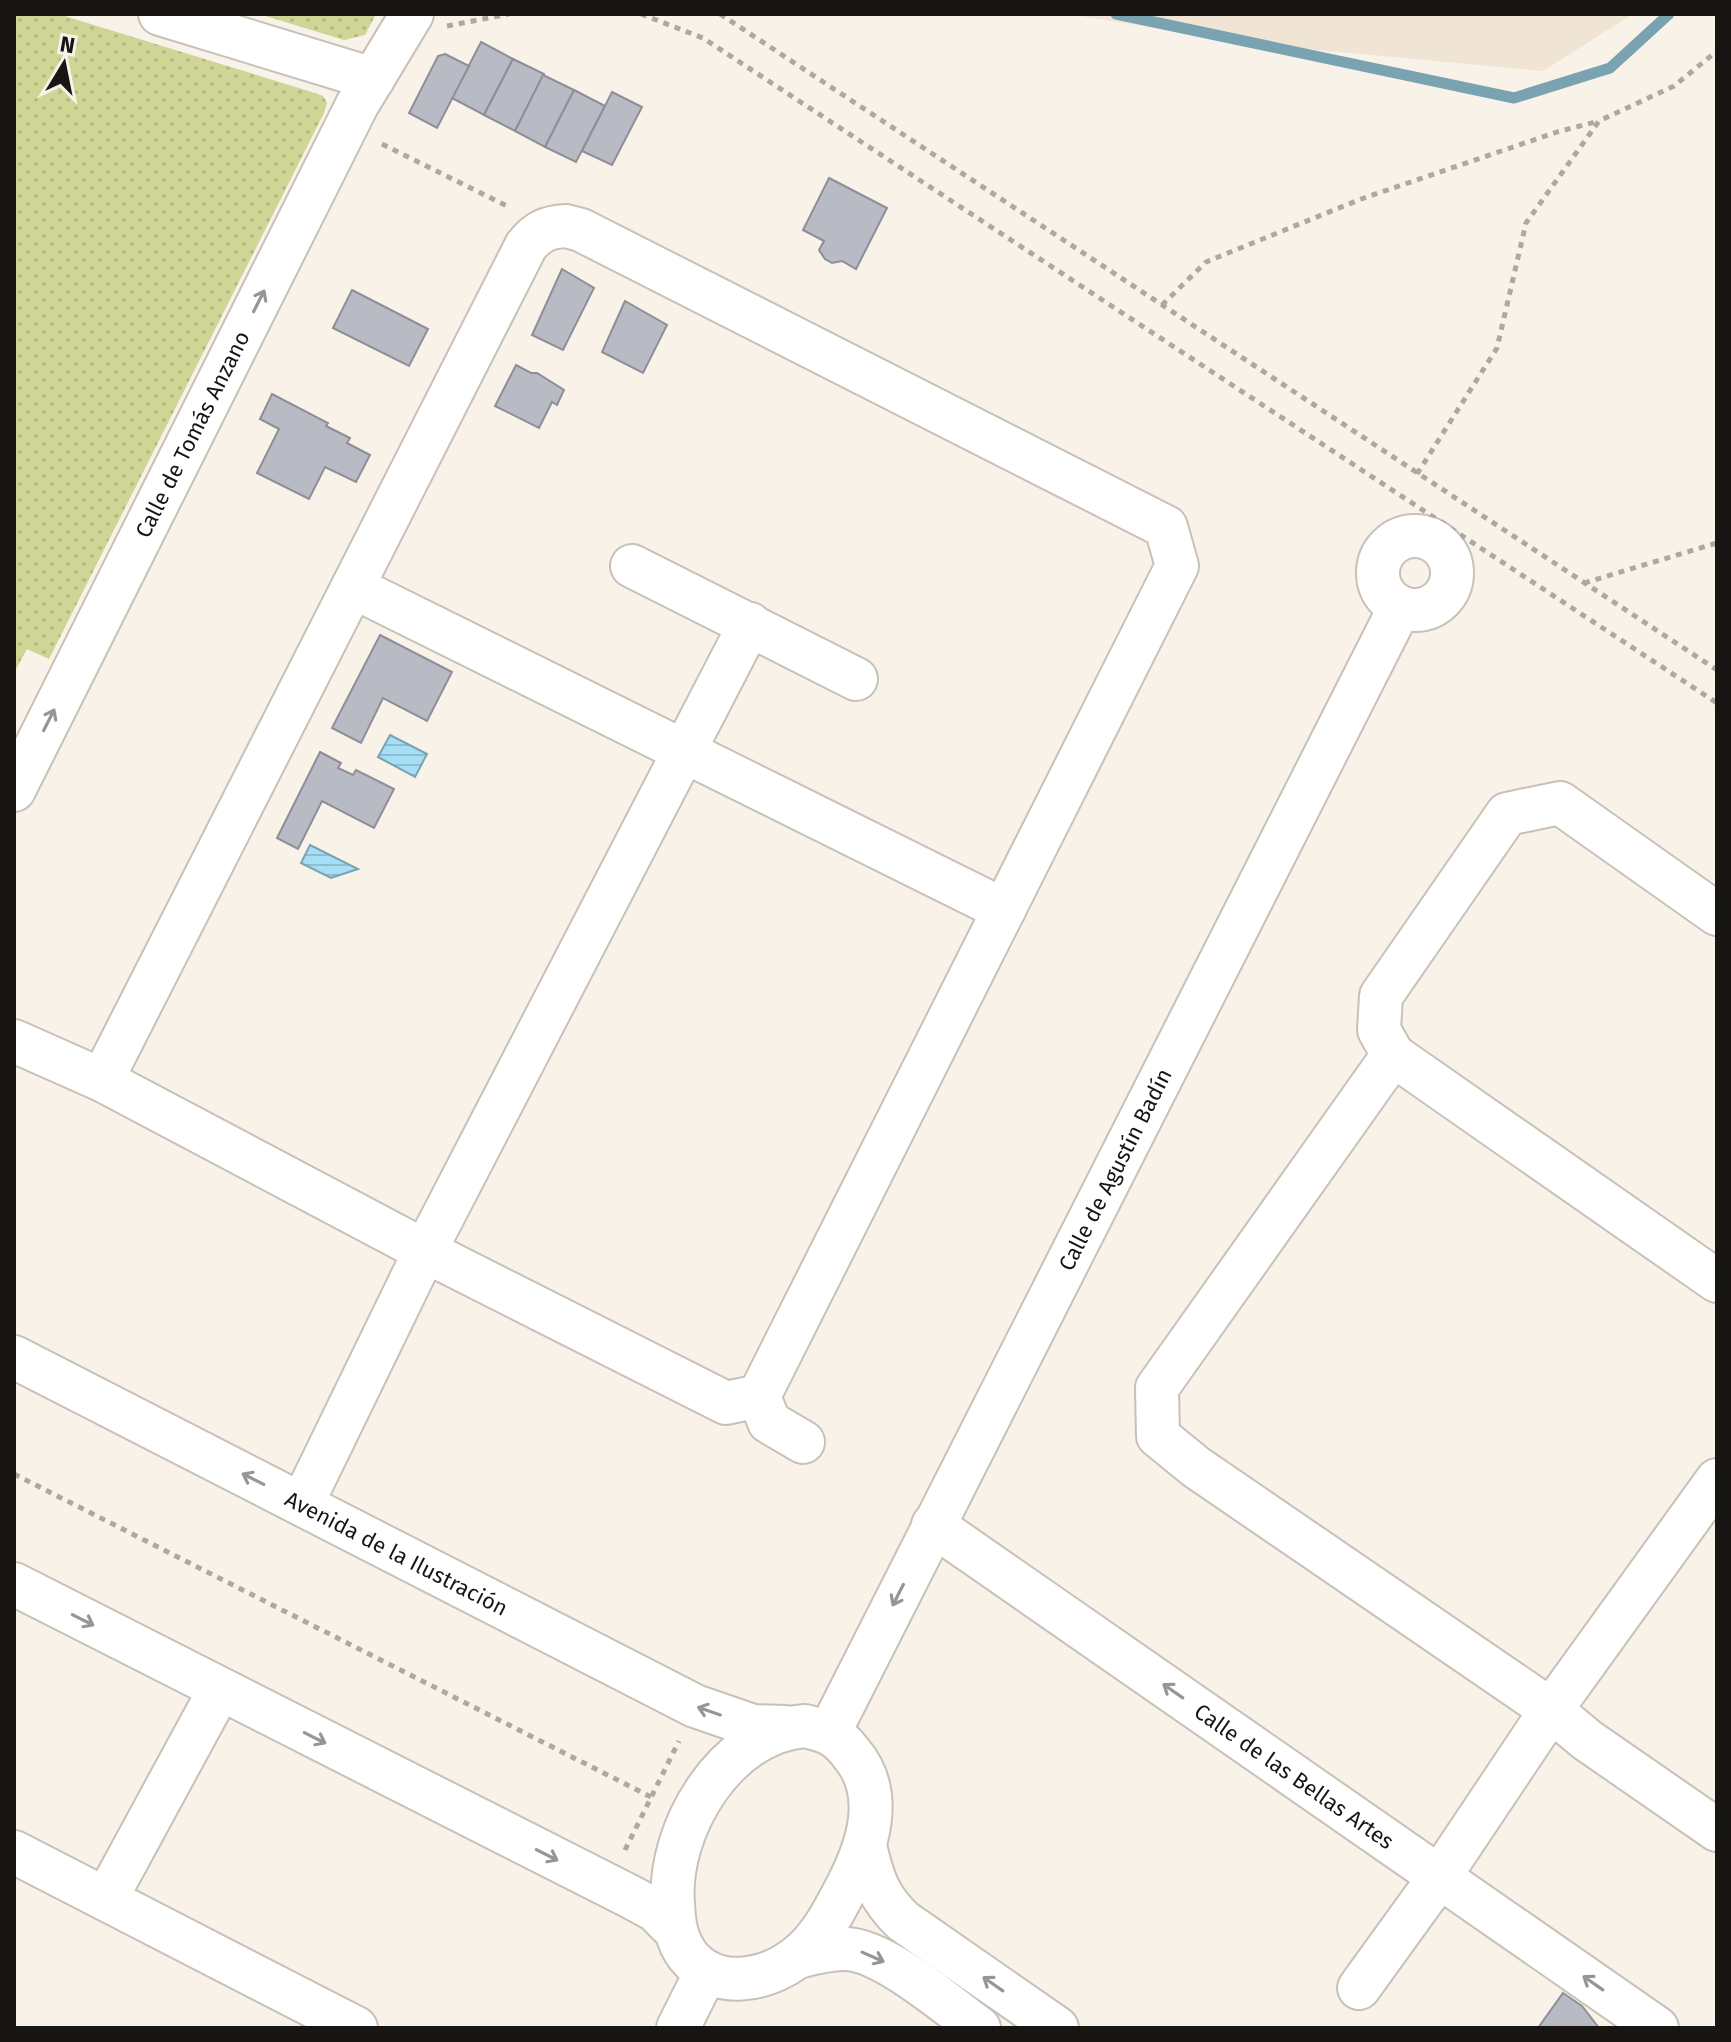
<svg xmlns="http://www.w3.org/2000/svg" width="1731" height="2042" viewBox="0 0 1731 2042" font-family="'Fira Sans',sans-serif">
<defs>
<pattern id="grass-dots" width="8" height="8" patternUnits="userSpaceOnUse" patternTransform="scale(2)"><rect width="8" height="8" fill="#ced595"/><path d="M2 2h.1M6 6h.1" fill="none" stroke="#b0b680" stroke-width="1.8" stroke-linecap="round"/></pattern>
<pattern id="water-rules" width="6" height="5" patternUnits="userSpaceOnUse" patternTransform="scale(2)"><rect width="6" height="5" fill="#a4dff5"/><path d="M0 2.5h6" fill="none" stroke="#8cbfd1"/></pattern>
</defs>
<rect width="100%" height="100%" fill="#f9f2e9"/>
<polygon fill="#f0e5d5" points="1068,14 1633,14 1543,71 1255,44"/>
<g fill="url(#grass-dots)">
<polygon points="14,14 58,14 315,93 323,96 327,103 324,113 49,659 27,649 14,673"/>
<polygon points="259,14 376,14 365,35 344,40"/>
</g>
<g fill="url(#water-rules)" stroke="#7aa3b1" stroke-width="2">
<polygon points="390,735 427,754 415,777 378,757"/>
<polygon points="310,845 358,869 331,878 301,863"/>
</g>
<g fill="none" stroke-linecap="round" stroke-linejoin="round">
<polyline stroke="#7aa3b1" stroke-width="11" points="1116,14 1514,98 1610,68 1669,14"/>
</g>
<g fill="#b8bac4" stroke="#8d8e98" stroke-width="2">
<polygon points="481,42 513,59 484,115 452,98"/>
<polygon points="445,54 469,66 437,128 409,113 438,56"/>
<polygon points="513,59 544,74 515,131 484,115"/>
<polygon points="543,75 574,90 545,147 515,131"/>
<polygon points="574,90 605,106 576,162 545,147"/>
<polygon points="612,92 642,107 612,165 582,151"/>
<polygon points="829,178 887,208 856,269 842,261 832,263 825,259 819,250 824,241 803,230"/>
<polygon points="562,269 594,288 563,350 532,335"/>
<polygon points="352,290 428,329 409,366 333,328"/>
<polygon points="625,301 667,325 643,373 602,352"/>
<polygon points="516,365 531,373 537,373 564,390 557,405 552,402 539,428 495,406"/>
<polygon points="272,394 328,423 326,426 350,438 347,443 370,455 356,482 325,467 309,499 257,473 279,429 260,419"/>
<polygon points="380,635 452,672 427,721 383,698 361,743 332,728"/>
<polygon points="320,752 341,763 338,768 353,775 356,770 394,789 374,828 322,801 298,849 277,838"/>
<polygon points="1563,1993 1582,2006 1599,2028 1538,2028"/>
</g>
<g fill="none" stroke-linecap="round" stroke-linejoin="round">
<defs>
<g id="minor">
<polyline points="160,14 373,79"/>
<path d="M566 226 581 230 1166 527 1177 566 759 1396 726 1403 425 1251 102 1080 526 246C537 232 547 227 566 226Z"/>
<circle cx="1415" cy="573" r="37"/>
<polyline points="632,566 856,679"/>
<polyline points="353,587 1004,910"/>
<path id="s1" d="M14 790 357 105 412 14"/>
<polyline points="14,1041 102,1080"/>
<polyline points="1393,1055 1379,1030 1381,996 1507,814 1560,803 1717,914"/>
<polyline points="1717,1281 1393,1055 1157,1388 1158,1436 1196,1467 1551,1710 1717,1480"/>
<path id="s2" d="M14 1357 695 1706 753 1726 785 1727"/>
<polyline points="759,1396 769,1422 803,1442"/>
<polyline points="302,1504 425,1251 750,624"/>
<path id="s3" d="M933 1525 1657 2028"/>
<polyline points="14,1584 631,1897 655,1910 674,1929"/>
<path d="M805 1726C812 1728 821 1730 828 1733 837 1737 845 1745 851 1753 887 1795 867 1850 843 1894 831 1917 818 1941 797 1957 766 1981 716 1991 688 1956 676 1940 674 1923 673 1904 667 1830 725 1732 805 1726Z"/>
<path id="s4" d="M829 1733 1400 607"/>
<path d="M865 1846C873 1879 878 1897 903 1921L1057 2028"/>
<polyline points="14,1852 356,2028"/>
<polyline points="106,1899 220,1689"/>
<path d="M798 1957C813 1953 830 1948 847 1949 885 1951 947 2005 979 2028"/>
<polyline points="1359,1988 1440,1876 1551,1710 1587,1740 1717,1830"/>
<polyline points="678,2028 706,1972"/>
</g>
</defs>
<use href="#minor" stroke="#c7c1b8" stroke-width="46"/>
<g stroke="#ada8a1" stroke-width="5" stroke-dasharray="6 6" stroke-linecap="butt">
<polyline points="641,14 703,38 1717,703"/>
<polyline points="720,14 1717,670"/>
<polyline points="447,26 509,14"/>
<polyline points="382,144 509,207"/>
<polyline points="1162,305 1206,262 1361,199 1557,132 1599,121"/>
<polyline points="1417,474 1497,348 1526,223 1599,121 1674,86 1717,51"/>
<polyline points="1434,541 1443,524"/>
<polyline points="1584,583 1717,543"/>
<polyline points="14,1474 655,1799"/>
<polyline points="625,1850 679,1741"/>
</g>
<use href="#minor" stroke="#fff" stroke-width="42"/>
</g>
<defs><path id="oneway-shaft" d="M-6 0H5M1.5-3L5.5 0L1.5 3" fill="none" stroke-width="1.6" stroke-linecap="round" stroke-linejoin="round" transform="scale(2)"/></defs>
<g stroke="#979695">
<use href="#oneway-shaft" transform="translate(259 301) rotate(-63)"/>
<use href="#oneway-shaft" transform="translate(49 720) rotate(-63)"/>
<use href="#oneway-shaft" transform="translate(253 1479) rotate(-153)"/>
<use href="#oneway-shaft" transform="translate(898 1595) rotate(117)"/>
<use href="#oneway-shaft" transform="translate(83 1620) rotate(27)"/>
<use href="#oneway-shaft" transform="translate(1173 1691) rotate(-145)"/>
<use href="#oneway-shaft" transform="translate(709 1711) rotate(-161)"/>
<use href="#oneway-shaft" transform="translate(315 1738) rotate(27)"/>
<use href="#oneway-shaft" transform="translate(547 1855) rotate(27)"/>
<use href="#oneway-shaft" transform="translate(873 1957) rotate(24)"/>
<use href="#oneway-shaft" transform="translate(1593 1983) rotate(-145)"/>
<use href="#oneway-shaft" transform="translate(993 1984) rotate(-145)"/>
</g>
<g text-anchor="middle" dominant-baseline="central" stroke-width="7" stroke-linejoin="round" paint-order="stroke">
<g font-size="22" fill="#181613" stroke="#f9f2e9">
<text stroke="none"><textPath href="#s1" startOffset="398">Calle de Tomás Anzano</textPath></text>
<text stroke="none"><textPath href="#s4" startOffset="632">Calle de Agustín Badín</textPath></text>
<text stroke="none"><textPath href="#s2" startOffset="430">Avenida de la Ilustración</textPath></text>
<text stroke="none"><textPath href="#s3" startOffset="440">Calle de las Bellas Artes</textPath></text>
</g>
</g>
<rect width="1731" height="2042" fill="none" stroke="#181613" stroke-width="32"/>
<g transform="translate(64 64) rotate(10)" stroke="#f9f2e9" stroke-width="6" paint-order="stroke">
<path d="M0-6L14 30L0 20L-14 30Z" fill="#181613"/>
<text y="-12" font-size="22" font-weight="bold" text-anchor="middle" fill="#181613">N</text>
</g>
</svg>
